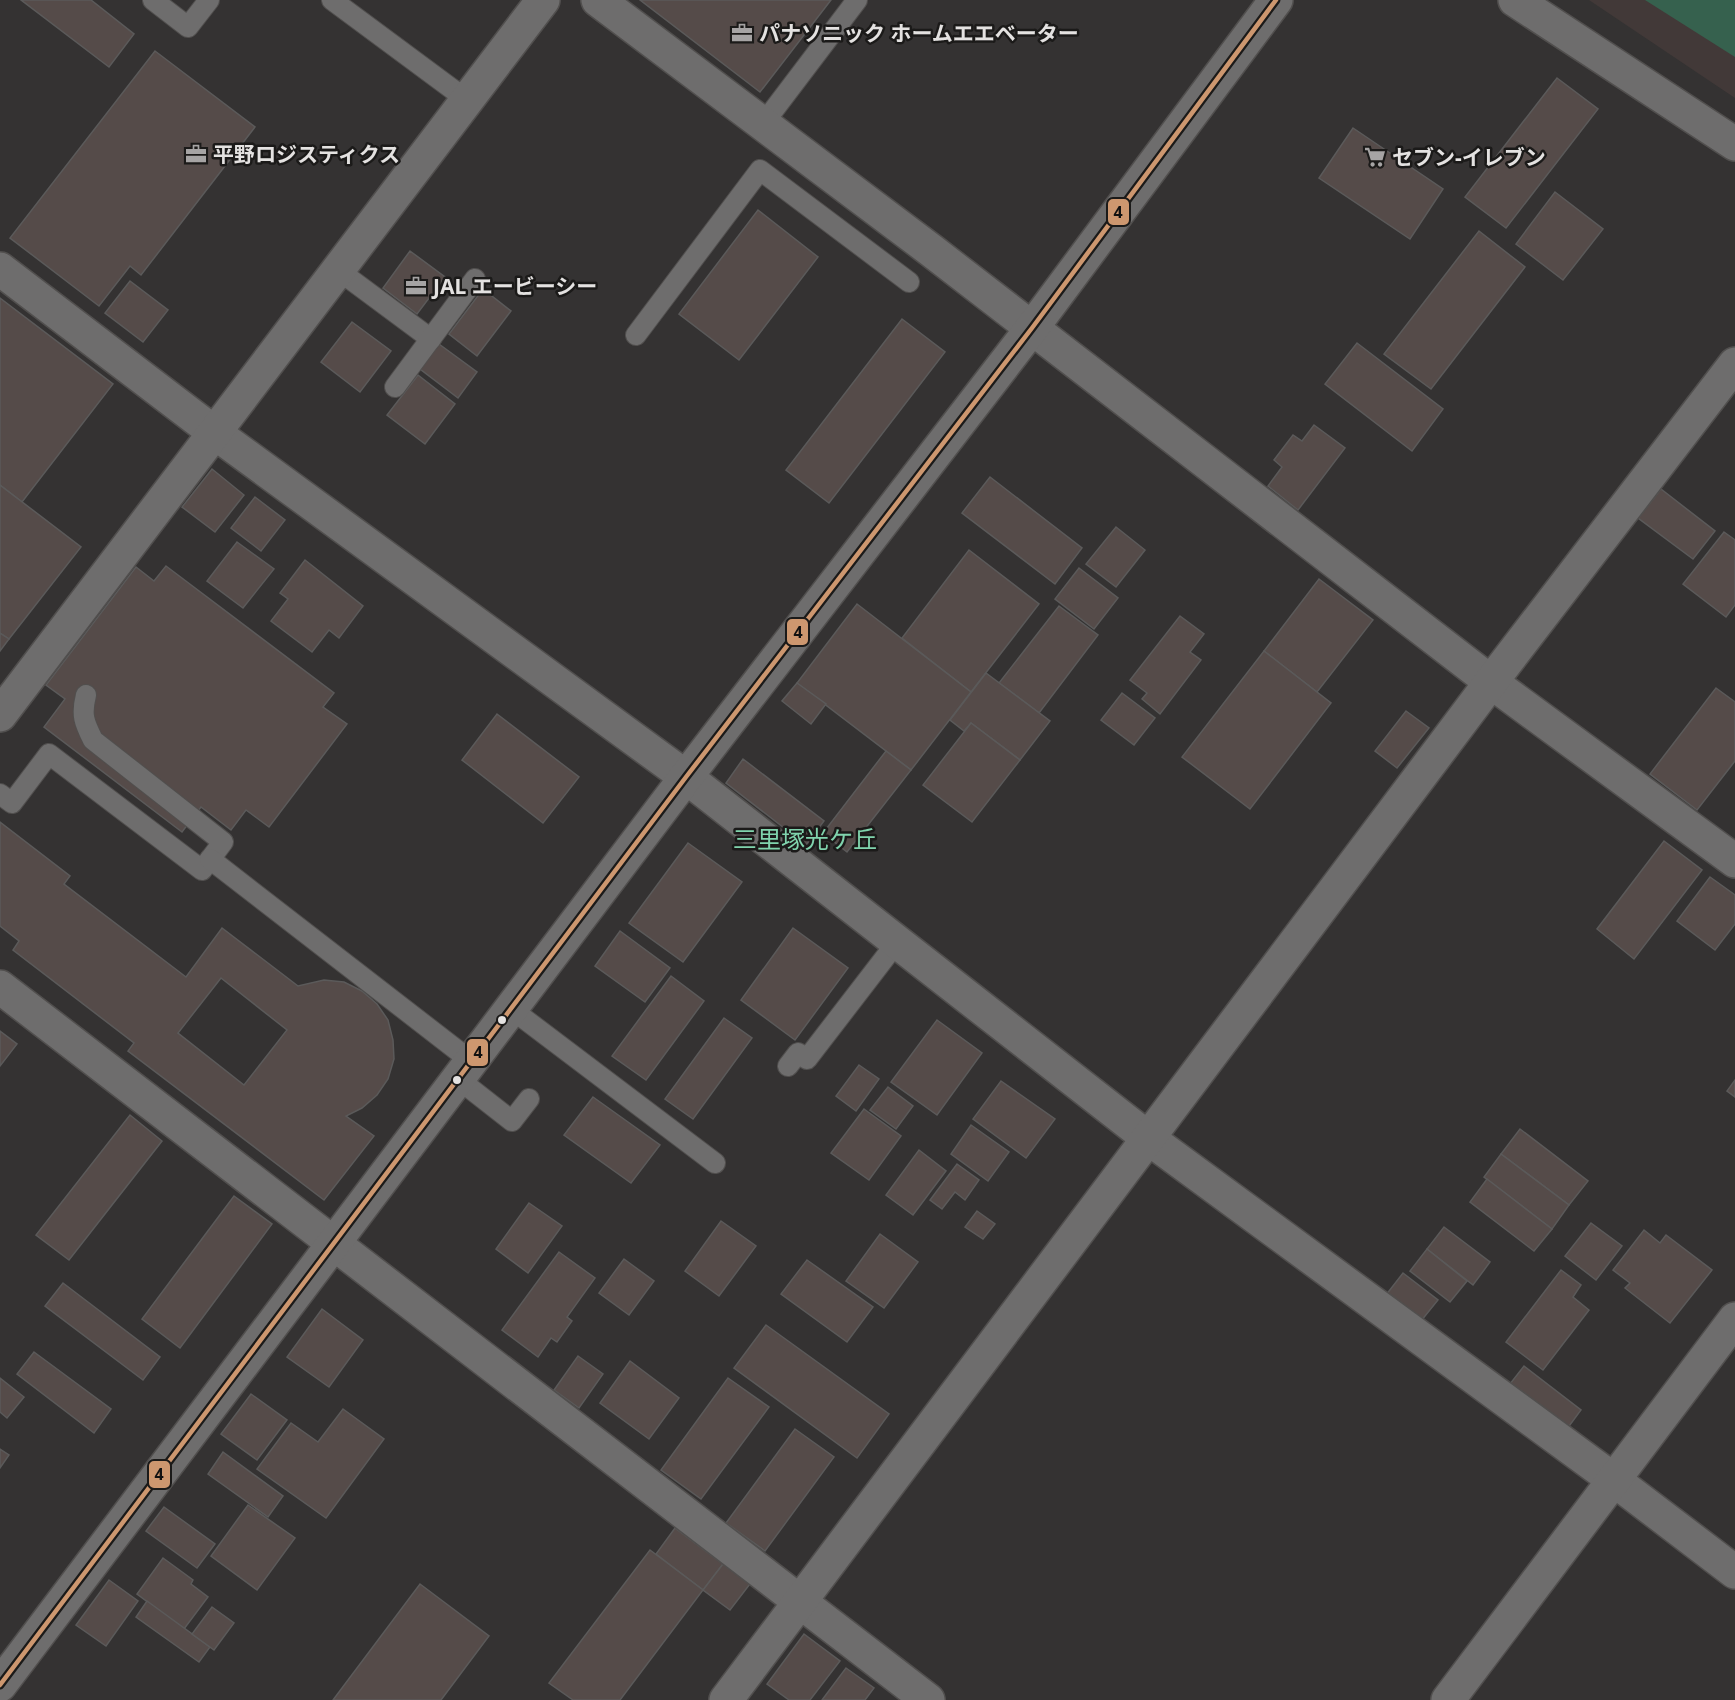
<svg xmlns="http://www.w3.org/2000/svg" width="1735" height="1700" viewBox="0 0 1735 1700" font-family="'Noto Sans','Noto Sans JP',sans-serif">
<rect width="100%" height="100%" fill="#343232"/>
<polygon fill="#423938" points="1589,0 1735,0 1735,98"/>
<polygon fill="#36614e" points="1645,0 1735,0 1735,57"/>
<g fill="#554b49" stroke="#5b5a5a" stroke-width="1.5" fill-rule="evenodd">
<polygon points="21,0 91,0 134,34 109,67"/>
<polygon points="640,0 831,0 760,92"/>
<polygon points="155,51 255,127 141,275 130,266 99,306 10,238"/>
<polygon points="1557,78 1598,109 1506,228 1465,197"/>
<polygon points="1353,128 1443,189 1410,239 1319,178"/>
<polygon points="1555,192 1603,229 1563,280 1516,244"/>
<polygon points="758,210 818,257 739,360 679,314"/>
<polygon points="1479,231 1525,267 1431,389 1384,354"/>
<polygon points="410,251 445,277 417,314 383,288"/>
<polygon points="130,281 168,310 143,342 105,313"/>
<polygon points="483,289 511,311 477,356 449,334"/>
<polygon points="0,298 113,384 22,502 0,485"/>
<polygon points="902,319 945,352 829,503 786,470"/>
<polygon points="352,322 391,351 360,392 321,362"/>
<polygon points="1357,343 1443,409 1412,451 1325,384"/>
<polygon points="439,344 477,372 458,398 420,369"/>
<polygon points="418,375 455,404 425,444 387,415"/>
<polygon points="1314,425 1345,448 1298,510 1268,486 1282,467 1274,460 1293,435 1302,441"/>
<polygon points="212,469 244,495 215,532 182,507"/>
<polygon points="990,477 1082,548 1055,584 962,513"/>
<polygon points="0,485 81,547 9,639 0,633"/>
<polygon points="1661,489 1715,531 1693,559 1638,518"/>
<polygon points="255,497 285,520 261,551 231,528"/>
<polygon points="1116,527 1145,550 1116,587 1086,564"/>
<polygon points="1724,532 1735,540 1735,605 1726,617 1683,584"/>
<polygon points="237,542 274,569 243,608 207,581"/>
<polygon points="969,550 1039,604 971,692 902,638"/>
<polygon points="305,560 363,606 339,638 329,630 312,652 271,621 288,599 280,593"/>
<polygon points="166,566 334,693 323,707 347,724 269,827 246,810 231,830 201,807 182,832 44,727 65,699 46,685 136,567 154,581"/>
<polygon points="1079,568 1118,598 1094,629 1055,599"/>
<polygon points="1319,579 1373,620 1317,692 1264,651"/>
<polygon points="857,604 971,692 911,770 797,683"/>
<polygon points="1059,606 1098,635 1039,713 999,683"/>
<polygon points="1180,616 1204,634 1190,652 1201,660 1160,714 1142,699 1147,693 1130,680"/>
<polygon points="0,633 9,639 0,651"/>
<polygon points="1264,651 1331,703 1250,809 1182,757"/>
<polygon points="986,673 1050,721 1020,760 971,723 964,731 950,720"/>
<polygon points="797,683 826,704 811,724 782,701"/>
<polygon points="1716,688 1735,702 1735,761 1697,810 1650,774"/>
<polygon points="1122,693 1155,718 1134,745 1101,720"/>
<polygon points="1406,711 1429,728 1397,768 1375,751"/>
<polygon points="497,714 579,777 543,823 462,760"/>
<polygon points="971,723 1020,760 972,822 923,785"/>
<polygon points="886,751 911,770 847,852 823,833"/>
<polygon points="743,759 824,821 806,845 726,783"/>
<path d="M0 822 70 876 64 884 186 977 222 928 298 986 324 980 344 982 362 991 377 1004 388 1020 393 1040 394 1059 388 1079 377 1095 362 1108 346 1116 374 1136 324 1200 128 1051 134 1043 13 950 19 941 0 926ZM221 978 287 1030 244 1085 178 1033Z"/>
<polygon points="1664,841 1702,870 1634,959 1597,929"/>
<polygon points="688,843 742,882 683,962 629,923"/>
<polygon points="1710,877 1735,895 1735,924 1715,950 1677,921"/>
<polygon points="793,928 848,968 795,1040 741,1000"/>
<polygon points="620,931 670,968 645,1002 595,966"/>
<polygon points="671,976 704,1001 646,1080 612,1056"/>
<polygon points="724,1018 752,1038 693,1119 665,1099"/>
<polygon points="937,1020 982,1053 937,1115 891,1082"/>
<polygon points="0,1031 17,1044 0,1066"/>
<polygon points="859,1065 879,1079 856,1111 836,1096"/>
<polygon points="1735,1080 1735,1097 1727,1091"/>
<polygon points="1001,1081 1055,1119 1026,1158 973,1119"/>
<polygon points="888,1087 913,1106 896,1129 870,1110"/>
<polygon points="593,1097 660,1145 631,1183 564,1135"/>
<polygon points="864,1109 901,1136 869,1180 831,1153"/>
<polygon points="130,1115 162,1141 69,1260 36,1235"/>
<polygon points="971,1125 1009,1152 988,1181 951,1154"/>
<polygon points="1520,1129 1588,1181 1569,1205 1501,1154"/>
<polygon points="919,1150 946,1171 913,1215 886,1195"/>
<polygon points="1501,1154 1569,1205 1552,1229 1484,1177"/>
<polygon points="957,1164 979,1180 965,1200 955,1192 942,1209 930,1200"/>
<polygon points="1487,1179 1552,1229 1534,1251 1470,1202"/>
<polygon points="234,1196 272,1224 180,1348 142,1319"/>
<polygon points="529,1203 562,1226 528,1273 496,1249"/>
<polygon points="977,1211 995,1224 983,1239 965,1227"/>
<polygon points="721,1221 756,1246 719,1296 685,1271"/>
<polygon points="1591,1223 1622,1246 1596,1280 1565,1256"/>
<polygon points="1444,1227 1490,1262 1473,1285 1427,1249"/>
<polygon points="1644,1230 1660,1243 1666,1235 1712,1270 1670,1323 1625,1288 1630,1283 1613,1270"/>
<polygon points="880,1234 918,1262 884,1308 846,1281"/>
<polygon points="1427,1249 1467,1281 1450,1302 1410,1271"/>
<polygon points="559,1252 595,1278 567,1317 572,1321 557,1342 551,1338 538,1357 502,1330"/>
<polygon points="624,1259 654,1281 629,1315 599,1293"/>
<polygon points="807,1260 873,1307 847,1342 781,1294"/>
<polygon points="1561,1270 1581,1285 1573,1297 1589,1310 1543,1370 1506,1342"/>
<polygon points="1403,1273 1438,1300 1417,1326 1382,1300"/>
<polygon points="63,1283 160,1357 143,1380 45,1306"/>
<polygon points="322,1309 363,1340 329,1387 287,1357"/>
<polygon points="766,1325 889,1414 857,1458 734,1368"/>
<polygon points="34,1352 111,1409 94,1433 17,1374"/>
<polygon points="578,1356 603,1374 579,1408 554,1390"/>
<polygon points="630,1361 679,1398 649,1439 600,1403"/>
<polygon points="1524,1366 1581,1410 1564,1433 1506,1389"/>
<polygon points="0,1378 24,1397 7,1418 0,1412"/>
<polygon points="728,1378 769,1407 701,1499 661,1470"/>
<polygon points="251,1394 287,1420 257,1460 221,1434"/>
<polygon points="343,1409 384,1439 326,1518 257,1469 291,1423 318,1442"/>
<polygon points="795,1429 834,1457 765,1551 726,1523"/>
<polygon points="0,1449 9,1455 0,1468"/>
<polygon points="223,1452 283,1496 268,1517 208,1474"/>
<polygon points="248,1505 295,1538 257,1590 211,1556"/>
<polygon points="164,1507 215,1544 197,1568 146,1531"/>
<polygon points="675,1528 723,1564 703,1590 656,1554"/>
<polygon points="650,1550 703,1590 620,1700 573,1700 549,1683"/>
<polygon points="163,1558 193,1580 191,1584 208,1597 184,1629 137,1594"/>
<polygon points="723,1564 750,1584 730,1610 703,1590"/>
<polygon points="109,1580 138,1601 106,1646 76,1625"/>
<polygon points="420,1584 489,1636 441,1700 333,1700"/>
<polygon points="147,1601 210,1647 199,1662 136,1617"/>
<polygon points="212,1607 234,1623 214,1650 192,1634"/>
<polygon points="804,1634 840,1661 810,1700 789,1700 767,1684"/>
<polygon points="846,1668 874,1688 865,1700 822,1700"/>
</g>
<g fill="none" stroke-linecap="round" stroke-linejoin="round">
<defs>
<g id="service">
<polyline points="153,0 188,27 209,0"/>
<polyline points="332,0 467,100"/>
<polyline points="763,124 857,0"/>
<polyline points="338,270 431,339"/>
<polyline points="636,335 760,170 909,282"/>
<polyline points="395,387 475,279"/>
<path d="M0 794 12 803 49 754 202 870 223 842 93 740C84 722 81 715 86 695"/>
<polyline points="210,859 471,1061"/>
<polyline points="510,1008 715,1163"/>
<polyline points="788,1066 798,1053 807,1059 897,942"/>
<polyline points="457,1078 512,1121 529,1099"/>
</g>
<g id="minor">
<polyline points="598,0 932,251 1491,682 1735,861"/>
<polyline points="0,269 215,433 686,777 1148,1138 1614,1480 1735,1572"/>
<polyline points="0,715 543,0"/>
<polyline points="0,987 928,1700"/>
<polyline points="726,1700 1491,682 1735,364"/>
<polyline points="1448,1700 1735,1319"/>
</g>
<g id="tertiary">
<polyline points="1515,0 1735,144"/>
<polyline points="0,1685 686,777 1032,328 1276,0"/>
</g>
</defs>
<use href="#service" stroke="#514f4e" stroke-width="22"/>
<use href="#minor" stroke="#514f4e" stroke-width="36"/>
<use href="#tertiary" stroke="#514f4e" stroke-width="36"/>
<use href="#service" stroke="#6e6d6d" stroke-width="20"/>
<use href="#minor" stroke="#6e6d6d" stroke-width="33"/>
<use href="#tertiary" stroke="#6e6d6d" stroke-width="33"/>
<defs>
<polyline id="bus-1" points="0,1685 686,777 1032,328 1276,0"/>
</defs>
<use href="#bus-1" stroke="#1b1a19" stroke-width="9"/>
<use href="#bus-1" stroke="#cd976f" stroke-width="4.5"/>
</g>
<defs>
<symbol id="office-bare" viewBox="-9 -9 18 18"><path d="M-6-3h4V-5.5h4V-3h4V5H-6ZM-1-4.5V-3h2v-1.5ZM-6 0V1H6V0Z" fill="#a6a4a4" stroke="#1b1a19" stroke-width="2.5" paint-order="stroke"/></symbol>
<symbol id="supermarket-bare" viewBox="-9 -9 18 18"><path d="M-6-5.5h2.5l.6 2H6L4.5 2H-2.5L-4.4-4H-6ZM-1.5 3.2a1.3 1.3 0 1 0 .1 0ZM3 3.2a1.3 1.3 0 1 0 .1 0Z" fill="#a6a4a4" stroke="#1b1a19" stroke-width="2.5" paint-order="stroke"/></symbol>
</defs>
<g fill-rule="evenodd">
<use href="#office-bare" x="727" y="18" width="30" height="30"/>
<use href="#office-bare" x="181" y="139" width="30" height="30"/>
<use href="#supermarket-bare" x="1360" y="142" width="30" height="30"/>
<use href="#office-bare" x="401" y="271" width="30" height="30"/>
</g>
<g fill="#e4e2e1" stroke="#1b1a19" stroke-width="2">
<circle cx="502" cy="1020" r="5"/>
<circle cx="457" cy="1080" r="5"/>
</g>
<g text-anchor="middle" dominant-baseline="central" stroke-width="5" stroke-linejoin="round" paint-order="stroke">
<g font-size="21" font-weight="bold" fill="#e4e2e1" stroke="#1b1a19" text-anchor="start">
<text x="759" y="33">パナソニック ホームエエベーター</text>
<text x="213" y="154">平野ロジスティクス</text>
<text x="1392" y="157">セブン-イレブン</text>
<text x="433" y="286">JAL エービーシー</text>
</g>
<g font-size="24" fill="#80d4ad" stroke="#1b1a19">
<text x="805" y="838">三里塚光ケ丘</text>
</g>
</g>
<g stroke="#1b1a19" stroke-width="2">
<rect x="1107" y="198" width="23" height="28" rx="6" fill="#cd976f"/>
<rect x="786" y="618" width="23" height="28" rx="6" fill="#cd976f"/>
<rect x="466" y="1038" width="23" height="29" rx="6" fill="#cd976f"/>
<rect x="148" y="1460" width="23" height="29" rx="6" fill="#cd976f"/>
</g>
<g font-size="16" text-anchor="middle" font-weight="bold" fill="#111">
<text x="1118" y="218">4</text>
<text x="798" y="638">4</text>
<text x="478" y="1058">4</text>
<text x="159" y="1480">4</text>
</g>
</svg>
